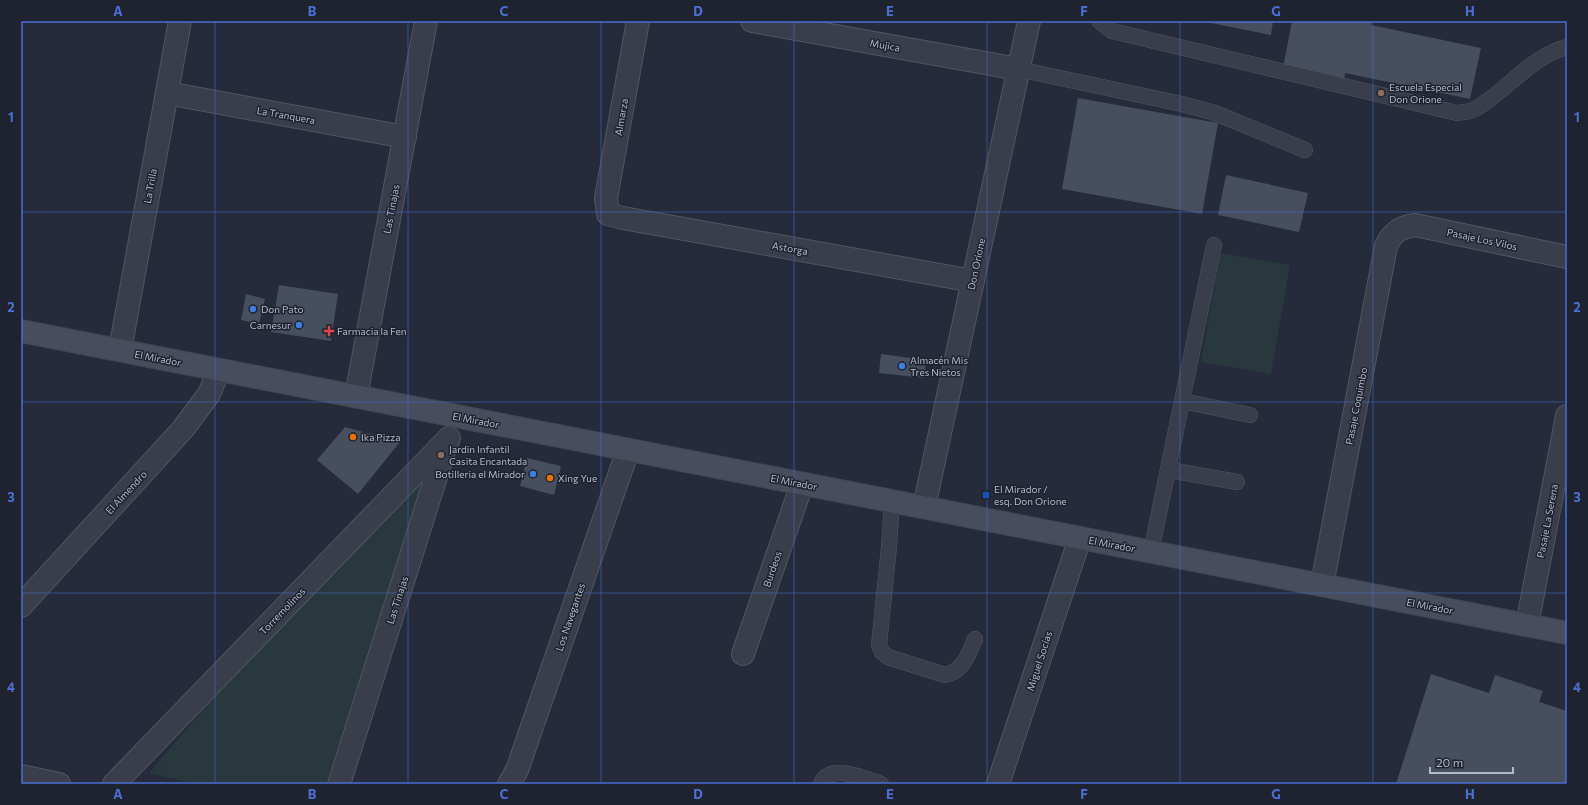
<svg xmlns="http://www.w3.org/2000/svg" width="1588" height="805" viewBox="0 0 1588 805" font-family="Commissioner,sans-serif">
<rect width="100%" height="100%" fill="#252b3a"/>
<g fill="#28383c">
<polygon points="1220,253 1290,265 1271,374 1201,362"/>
<polygon points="419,458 430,461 326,784 196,784 149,773"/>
</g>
<g fill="#474e5e">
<polygon points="1201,21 1273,21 1271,35"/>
<polygon points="1292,21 1372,21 1371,25 1481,48 1470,99 1345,73 1344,81 1283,68"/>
<polygon points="1078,98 1218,123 1202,214 1062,189"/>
<polygon points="1226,175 1308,193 1299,232 1218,215"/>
<polygon points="279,285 338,294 331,341 271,332"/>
<polygon points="246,294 265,299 259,324 241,320"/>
<polygon points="881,354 926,360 924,378 879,373"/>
<polygon points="345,427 400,442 358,494 317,460"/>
<polygon points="527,458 561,466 554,495 520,486"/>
<polygon points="1431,674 1489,693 1495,675 1543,691 1539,702 1567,711 1567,784 1396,784"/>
</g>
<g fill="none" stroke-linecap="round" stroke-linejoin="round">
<defs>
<g id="service">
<path d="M1099 21 1112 31 1457 113C1463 112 1470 112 1475 109 1507 91 1531 56 1567 47"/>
<polyline points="1018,69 1182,104 1215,113 1305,150"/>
<polyline points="1182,401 1250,415"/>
<polyline points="1169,470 1237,482"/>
<path d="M892 501 889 547 879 645 882 652 888 657 945 675C964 671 968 655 975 639"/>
<polyline points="1151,552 1214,245"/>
<path d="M821 784C829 762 867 779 881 784"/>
</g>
<g id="minor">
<polyline points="638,21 606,198 608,214 623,218 973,281"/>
<polyline points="752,21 1018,69"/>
<polyline points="167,93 405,137"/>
<polyline points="120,350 180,21"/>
<polyline points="356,396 426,21"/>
<path d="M1322 585 1386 246C1392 233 1400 227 1415 225L1567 257"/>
<polyline points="1527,625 1567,416"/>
<polyline points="743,654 802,484"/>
<polyline points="21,776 59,784"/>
<polyline points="114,784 449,438"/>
<polyline points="339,784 447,442"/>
<polyline points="509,784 517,770 628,450"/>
<polyline points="998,784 1080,538"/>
</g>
<g id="tertiary">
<polyline points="924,507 1029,21"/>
<polyline points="21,606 183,429 209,394 219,370"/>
</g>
<polyline id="secondary" points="21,331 1567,633"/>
</defs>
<use href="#service" stroke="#515662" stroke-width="16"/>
<use href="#minor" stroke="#515662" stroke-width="24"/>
<use href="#tertiary" stroke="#515662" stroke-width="24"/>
<use href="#secondary" stroke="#424753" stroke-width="24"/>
<use href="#service" stroke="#393e4a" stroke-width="15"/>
<use href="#minor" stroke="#393e4a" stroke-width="22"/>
<use href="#tertiary" stroke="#393e4a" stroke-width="22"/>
<use href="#secondary" stroke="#474d5d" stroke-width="22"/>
</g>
<path fill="none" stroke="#4a6ed3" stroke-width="1" stroke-opacity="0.55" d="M215 21V784M408 21V784M601 21V784M794 21V784M987 21V784M1180 21V784M1373 21V784M21 212H1567M21 402H1567M21 593H1567"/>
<g fill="#8d6e63" stroke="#1e232f" stroke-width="1.5">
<circle cx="1381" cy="93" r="4"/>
<circle cx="441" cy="455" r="4"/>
</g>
<g fill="#3f7fe0" stroke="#1e232f" stroke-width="1.5">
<circle cx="253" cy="309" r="4"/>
<circle cx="299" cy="325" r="4"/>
<circle cx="902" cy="366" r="4"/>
<circle cx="533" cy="474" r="4"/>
</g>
<path fill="#e0444e" stroke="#1e232f" stroke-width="1.5" d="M327 325h4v4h4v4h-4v4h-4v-4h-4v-4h4z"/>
<g fill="#e8710a" stroke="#1e232f" stroke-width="1.5">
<circle cx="353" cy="437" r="4"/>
<circle cx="550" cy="478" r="4"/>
</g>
<rect fill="#1a4fb4" stroke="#1e232f" stroke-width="1.5" x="982" y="491" width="8" height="8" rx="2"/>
<g text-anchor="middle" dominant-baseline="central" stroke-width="3" stroke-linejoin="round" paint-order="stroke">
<g font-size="10" fill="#b4b9c6" stroke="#1e232f">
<text transform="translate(885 45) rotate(10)">Mujica</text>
<text transform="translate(286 115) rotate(10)">La Tranquera</text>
<text transform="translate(621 117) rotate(-80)">Almarza</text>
<text transform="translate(150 186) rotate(-80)">La Trilla</text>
<text transform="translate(391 209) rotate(-79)">Las Tinajas</text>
<text transform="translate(1482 239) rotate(12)">Pasaje Los Vilos</text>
<text transform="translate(790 248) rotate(10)">Astorga</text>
<text transform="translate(976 264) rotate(-78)">Don Orione</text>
<text transform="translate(158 358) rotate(11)">El Mirador</text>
<text transform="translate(1356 406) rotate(-79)">Pasaje Coquimbo</text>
<text transform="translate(476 420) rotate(11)">El Mirador</text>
<text transform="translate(794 482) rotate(11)">El Mirador</text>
<text transform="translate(126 492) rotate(-47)">El Almendro</text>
<text transform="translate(1547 521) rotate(-79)">Pasaje La Serena</text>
<text transform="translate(1112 544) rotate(11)">El Mirador</text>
<text transform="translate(772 569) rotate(-71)">Burdeos</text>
<text transform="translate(397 600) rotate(-72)">Las Tinajas</text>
<text transform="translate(1430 606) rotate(11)">El Mirador</text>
<text transform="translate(282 611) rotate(-46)">Torremolinos</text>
<text transform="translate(570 617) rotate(-71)">Los Navegantes</text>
<text transform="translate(1039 661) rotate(-72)">Miguel Socías</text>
</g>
<g font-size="10" fill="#b4b9c6" stroke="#1e232f" text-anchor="start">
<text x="1389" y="87">Escuela Especial<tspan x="1389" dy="12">Don Orione</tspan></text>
<text x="261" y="309">Don Pato</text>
<text x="291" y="325" text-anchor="end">Carnesur</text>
<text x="337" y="331">Farmacia la Fen</text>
<text x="910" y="360">Almacén Mis<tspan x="910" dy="12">Tres Nietos</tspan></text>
<text x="361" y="437">Ika Pizza</text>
<text x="449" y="449">Jardin Infantil<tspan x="449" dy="12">Casita Encantada</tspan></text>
<text x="525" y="474" text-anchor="end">Botilleria el Mirador</text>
<text x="558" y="478">Xing Yue</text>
<text x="994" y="489">El Mirador /<tspan x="994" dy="12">esq. Don Orione</tspan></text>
</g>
</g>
<rect width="1588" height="805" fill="none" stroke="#1e232f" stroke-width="44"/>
<path d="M1430 767v6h83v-6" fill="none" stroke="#b4b9c6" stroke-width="2"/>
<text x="1436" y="767" font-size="12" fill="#b4b9c6" stroke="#1e232f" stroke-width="3" paint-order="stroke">20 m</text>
<rect x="22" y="22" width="1544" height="761" fill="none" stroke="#4a6ed3" stroke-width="1.5"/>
<g font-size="13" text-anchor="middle" font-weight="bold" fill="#4a6ed3">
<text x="118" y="16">A</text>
<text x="312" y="16">B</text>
<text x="504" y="16">C</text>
<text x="698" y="16">D</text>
<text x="890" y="16">E</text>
<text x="1084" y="16">F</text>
<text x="1276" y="16">G</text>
<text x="1470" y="16">H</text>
<text x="11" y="122">1</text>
<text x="1577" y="122">1</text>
<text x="11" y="312">2</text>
<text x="1577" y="312">2</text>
<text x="11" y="502">3</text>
<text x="1577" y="502">3</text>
<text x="11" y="692">4</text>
<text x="1577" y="692">4</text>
<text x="118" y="799">A</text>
<text x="312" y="799">B</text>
<text x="504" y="799">C</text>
<text x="698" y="799">D</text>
<text x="890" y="799">E</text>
<text x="1084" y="799">F</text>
<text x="1276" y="799">G</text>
<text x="1470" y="799">H</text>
</g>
</svg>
